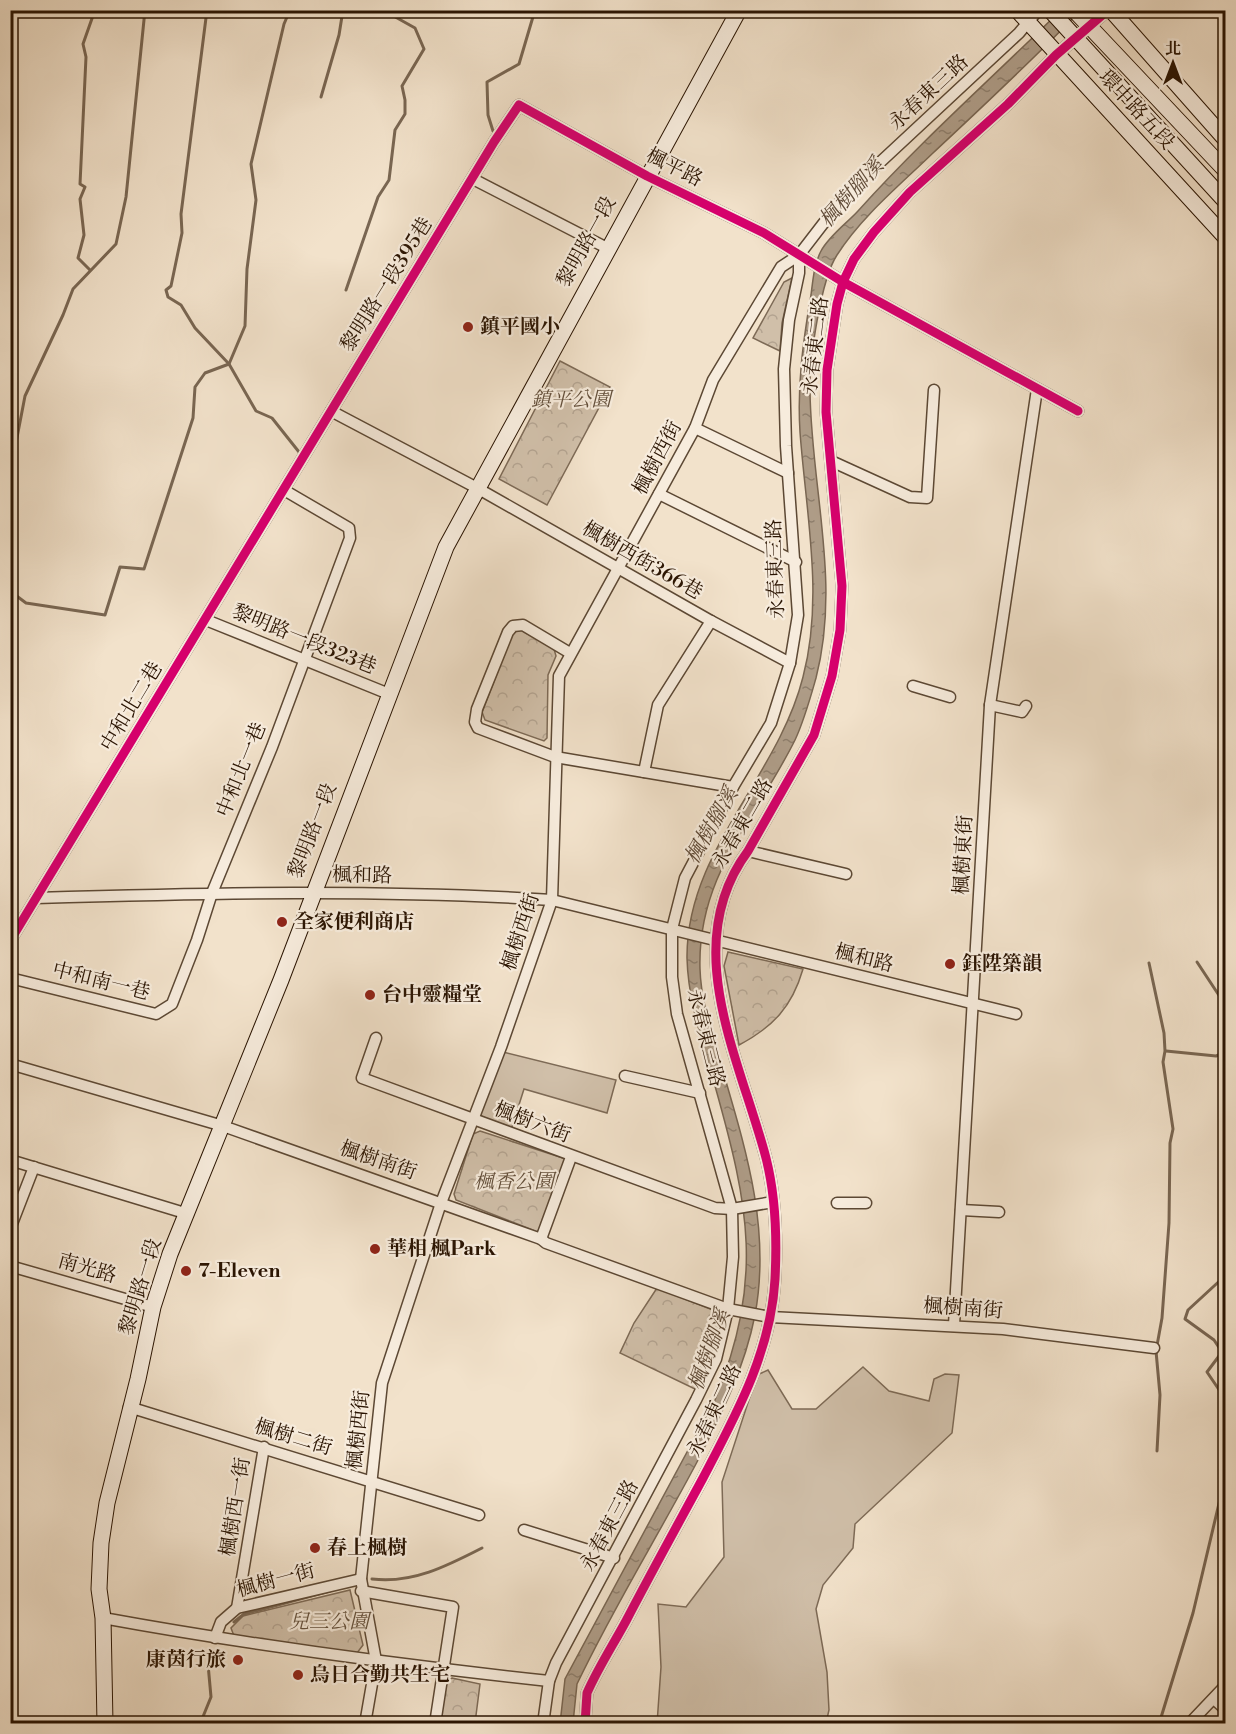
<svg xmlns="http://www.w3.org/2000/svg" width="1236" height="1734" viewBox="0 0 1236 1734" font-family="'Libre Bodoni','Noto Serif TC',serif">
<defs>
<pattern id="park-crowns" width="20" height="18" patternUnits="userSpaceOnUse" patternTransform="scale(1.5)"><rect width="20" height="18" fill="#d0bfa9"/><path d="M2 6a3 3 0 1 1 6 0M12 15a3 3 0 1 1 6 0" fill="none" stroke="#b3a390"/></pattern>
<pattern id="water-ripples" width="26" height="14" patternUnits="userSpaceOnUse" patternTransform="scale(1.5)"><rect width="26" height="14" fill="#ae9c87"/><path d="M2 4q2-2 4 0t4 0M15 11q2-2 4 0t4 0" fill="none" stroke="#8e7e6c"/></pattern>
</defs>
<rect width="100%" height="100%" fill="#f2e2cb"/>
<filter id="stains"><feTurbulence type="fractalNoise" baseFrequency=".00333" numOctaves="4"/><feColorMatrix values="0 0 0 0 .2 0 0 0 0 .09 0 0 0 0 .02 0 0 0 .5 -.17"/></filter>
<radialGradient id="worn" r=".72"><stop offset=".6" stop-color="#630" stop-opacity="0"/><stop offset="1" stop-color="#630" stop-opacity=".3"/></radialGradient>
<g fill="#d0bfa9" stroke="#7d6a56" stroke-width="1.5">
<polygon points="503,1052 616,1080 607,1113 524,1089 511,1130 479,1115"/>
<polygon points="863,1367 889,1391 929,1401 934,1379 945,1374 959,1375 952,1433 855,1524 853,1548 823,1585 816,1609 827,1672 829,1710 826,1723 657,1724 661,1667 658,1604 686,1607 724,1557 722,1482 757,1375 768,1370 792,1409 816,1409"/>
</g>
<g fill="url(#park-crowns)" stroke="#7d6a56" stroke-width="1.5">
<polygon points="792,278 782,323 780,351 753,338 784,282"/>
<polygon points="560,361 610,387 547,505 499,479"/>
<polygon points="519,629 554,649 556,656 548,675 547,738 544,741 485,720 482,712 512,635"/>
<path d="M728 952 803 969C792 1007 773 1027 739 1045L724 966Z"/>
<polygon points="480,1131 566,1159 538,1232 456,1200 454,1194 473,1134"/>
<polygon points="657,1288 723,1314 710,1360 695,1389 620,1353 634,1323"/>
<polygon points="350,1590 363,1645 357,1653 234,1636 231,1628 243,1616"/>
<polygon points="452,1678 480,1684 475,1723 438,1724 443,1684"/>
</g>
<path fill="url(#water-ripples)" stroke="#796652" stroke-width="1.5" d="M1060 11H1080C1033 60 983 106 933 153 900 185 862 216 837 255 821 279 809 360 810 391 811 488 841 582 816 678 810 699 804 721 795 740 756 819 697 875 700 969 701 1003 713 1036 722 1068 746 1150 771 1229 755 1315 745 1367 721 1415 697 1462 658 1536 613 1608 577 1684L573 1723 560 1724 565 1679 715 1400C764 1279 749 1207 715 1086 703 1043 688 1002 687 958 686 851 778 777 803 677 824 597 806 514 800 432 797 385 803 342 811 295 813 280 814 264 821 251 829 236 847 223 858 211 921 141 993 77 1060 11Z"/>
<g fill="none" stroke-linecap="round" stroke-linejoin="round">
<g stroke="#796652" stroke-width="3">
<polyline points="207,10 181,214 182,233 171,286 166,290 168,297 181,305 195,328 229,364 256,411 272,418 299,452"/>
<polyline points="321,97 339,35 343,10"/>
<polyline points="493,131 488,115 487,82 519,64 535,10"/>
<polyline points="90,270 78,258 84,235 80,199 85,187 80,184 86,57 83,44 95,10"/>
<polyline points="346,290 378,197 389,180 395,130 405,114 405,100 402,86 424,49 415,28 390,14 392,10"/>
<polyline points="10,474 25,396 63,315 73,289 116,244 126,197 145,10"/>
<polyline points="10,591 26,603 105,615 120,567 144,569 193,418 195,387 205,373 229,364 245,326 247,269 256,200 251,164 284,24 290,10"/>
<polyline points="10,864 13,871 10,876"/>
<polyline points="1197,962 1226,1006"/>
<polyline points="1149,963 1164,1033 1165,1051 1163,1062 1173,1129 1170,1143 1169,1223 1162,1318 1156,1351 1160,1395 1157,1451"/>
<polyline points="1166,1051 1216,1056 1221,1054 1226,1041"/>
<polyline points="1226,1275 1188,1310 1185,1319 1214,1340 1222,1352 1207,1372 1226,1400"/>
<path d="M372 1579C412 1584 447 1566 482 1548"/>
<polyline points="234,1622 244,1614 330,1591"/>
<polyline points="200,1724 211,1697 208,1664"/>
<polyline points="1159,1724 1193,1613 1226,1474"/>
</g>
<defs>
<g id="street">
<polyline points="473,179 607,248"/>
<polyline points="331,411 477,488 711,621 790,663"/>
<polyline points="695,428 788,473"/>
<polyline points="831,461 910,497 927,498 934,390"/>
<polyline points="659,494 796,562"/>
<polyline points="206,620 389,694"/>
<polyline points="570,653 523,625 513,626 508,632 477,709 475,722 478,728 555,757 733,787"/>
<polyline points="913,686 950,697"/>
<polyline points="990,705 1022,712 1026,706"/>
<polyline points="644,772 658,705 711,621"/>
<polyline points="748,851 846,874"/>
<path d="M36 898C208 893 380 889 552 900L1016 1014"/>
<polyline points="10,941 494,142 519,105 647,176 764,233 843,282 1078,411"/>
<polyline points="10,978 156,1014 172,1004 197,940 212,893 272,747 350,538 349,528 284,490"/>
<polyline points="376,1038 362,1078 715,1208 732,1209 773,1202"/>
<polyline points="10,1064 223,1126 541,1239 546,1243 728,1309 770,1317 1003,1329 1154,1348"/>
<polyline points="625,1076 700,1093"/>
<polyline points="10,1160 188,1214"/>
<polyline points="837,1203 866,1203"/>
<polyline points="961,1210 999,1212"/>
<polyline points="10,1229 34,1167"/>
<polyline points="541,1239 571,1157"/>
<polyline points="10,1266 153,1307"/>
<polyline points="954,1325 990,705 1037,389"/>
<polyline points="129,1407 479,1515"/>
<polyline points="524,1530 614,1558"/>
<polyline points="361,1591 453,1607 435,1724"/>
<polyline points="237,1608 264,1447"/>
<path d="M103 1618C251 1645 400 1665 549 1681"/>
<polyline points="215,1638 221,1622 237,1608 361,1579"/>
<polyline points="1215,1700 1226,1710"/>
<polyline points="365,1724 376,1661 361,1579 382,1383 441,1203 501,1047 552,900 559,676 695,428 713,380 781,267 799,255"/>
<polyline points="543,1724 549,1681 556,1663 696,1400 716,1359 728,1309 733,1257 732,1209 677,1014 672,977 672,929 685,878 733,787 771,723 790,663 798,615 786,446 784,369 789,320 799,273 799,255 846,194 1019,33 1038,10"/>
<path d="M585 1724 587 1693C598 1668 613 1645 626 1621 651 1573 677 1526 703 1478 736 1415 771 1352 775 1279 777 1240 776 1197 766 1158 740 1059 678 945 748 851L814 735 832 676 840 630 842 586 826 412 827 370 837 304 843 282 854 259 874 232 910 192 1008 104 1056 55 1108 10"/>
<polyline points="1189,1724 1226,1685"/>
</g>
<g id="secondary">
<polyline points="1017,10 1226,238"/>
<polyline points="1050,10 1226,202"/>
<polyline points="1074,10 1226,171"/>
<polyline points="1111,10 1226,140"/>
<polyline points="105,1724 103,1618 99,1589 101,1543 107,1503 138,1379 153,1307 170,1254 281,980 446,547 739,10"/>
</g>
</defs>
<use href="#street" stroke="#5c4834" stroke-width="13"/>
<use href="#secondary" stroke="#2a1402" stroke-width="17"/>
<use href="#street" stroke="#f7ecdd" stroke-width="10"/>
<use href="#secondary" stroke="#f7ecdd" stroke-width="15"/>
<defs>
<g id="cycleway">
<polyline points="10,941 494,142 519,105 647,176 764,233 843,282 1078,411"/>
<path d="M585 1724 587 1693C598 1668 613 1645 626 1621 651 1573 677 1526 703 1478 736 1415 771 1352 775 1279 777 1240 776 1197 766 1158 740 1059 678 945 748 851L814 735 832 676 840 630 842 586 826 412 827 370 837 304 843 282 854 259 874 232 910 192 1008 104 1056 55 1108 10"/>
</g>
</defs>
<use href="#cycleway" stroke="#f7ecdd" stroke-width="13"/>
<use href="#cycleway" stroke="#d6006c" stroke-width="9"/>
</g>
<g fill="#8f2418" stroke="#f7ecdd" stroke-width="2">
<circle cx="468" cy="327" r="6"/>
<circle cx="282" cy="922" r="6"/>
<circle cx="950" cy="964" r="6"/>
<circle cx="370" cy="995" r="6"/>
<circle cx="375" cy="1249" r="6"/>
<circle cx="186" cy="1271" r="6"/>
<circle cx="315" cy="1548" r="6"/>
<circle cx="238" cy="1660" r="6"/>
<circle cx="298" cy="1675" r="6"/>
</g>
<g text-anchor="middle" dominant-baseline="central" stroke-width="4.5" stroke-linejoin="round" paint-order="stroke">
<g font-size="20" fill="#2a1402" stroke="#f7ecdd">
<text transform="translate(929 93) rotate(-43)">永春東三路</text>
<text transform="translate(1136 110) rotate(47)">環中路五段</text>
<text transform="translate(674 168) rotate(27)">楓平路</text>
<text transform="translate(587 242) rotate(-61)">黎明路一段</text>
<text transform="translate(387 285) rotate(-58)">黎明路一段395巷</text>
<text transform="translate(816 346) rotate(-83)">永春東二路</text>
<text transform="translate(658 458) rotate(-62)">楓樹西街</text>
<text transform="translate(642 561) rotate(30)">楓樹西街366巷</text>
<text transform="translate(776 569) rotate(-92)">永春東三路</text>
<text transform="translate(304 640) rotate(22)">黎明路一段323巷</text>
<text transform="translate(132 707) rotate(-59)">中和北二巷</text>
<text transform="translate(242 770) rotate(-68)">中和北一巷</text>
<text transform="translate(743 824) rotate(-60)">永春東二路</text>
<text transform="translate(313 831) rotate(-69)">黎明路一段</text>
<text transform="translate(964 855) rotate(-87)">楓樹東街</text>
<text transform="translate(362 876) rotate(1)">楓和路</text>
<text transform="translate(521 932) rotate(-72)">楓樹西街</text>
<text transform="translate(864 959) rotate(14)">楓和路</text>
<text transform="translate(101 982) rotate(14)">中和南一巷</text>
<text transform="translate(705 1038) rotate(76)">永春東三路</text>
<text transform="translate(532 1123) rotate(21)">楓樹六街</text>
<text transform="translate(378 1161) rotate(19)">楓樹南街</text>
<text transform="translate(87 1269) rotate(16)">南光路</text>
<text transform="translate(141 1287) rotate(-73)">黎明路一段</text>
<text transform="translate(963 1309) rotate(4)">楓樹南街</text>
<text transform="translate(715 1411) rotate(-65)">永春東二路</text>
<text transform="translate(359 1430) rotate(-84)">楓樹西街</text>
<text transform="translate(293 1438) rotate(17)">楓樹二街</text>
<text transform="translate(236 1507) rotate(-81)">楓樹西一街</text>
<text transform="translate(610 1526) rotate(-62)">永春東三路</text>
<text transform="translate(276 1581) rotate(-15)">楓樹一街</text>
</g>
<g font-size="20" font-weight="bold" fill="#2a1402" stroke="#f7ecdd" text-anchor="start">
<text x="480" y="327">鎮平國小</text>
<text x="294" y="922">全家便利商店</text>
<text x="962" y="964">鈺陞築韻</text>
<text x="382" y="995">台中靈糧堂</text>
<text x="387" y="1249">華相 楓Park</text>
<text x="198" y="1271">7-Eleven</text>
<text x="327" y="1548">春上楓樹</text>
<text x="226" y="1660" text-anchor="end">康茵行旅</text>
<text x="310" y="1675">烏日合勤共生宅</text>
</g>
<g font-size="20" font-style="italic" fill="#64503c" stroke="#f7ecdd">
<text x="571" y="400">鎮平公園</text>
<text x="514" y="1182">楓香公園</text>
<text x="329" y="1622">兒三公園</text>
</g>
<g font-size="21" font-style="italic" fill="#5f4a37" stroke="#f7ecdd">
<text transform="translate(852 193) rotate(-48)">楓樹腳溪</text>
<text transform="translate(712 826) rotate(-60)">楓樹腳溪</text>
<text transform="translate(710 1350) rotate(-70)">楓樹腳溪</text>
</g>
</g>
<rect width="1236" height="1734" fill="none" stroke="#f2e2cb" stroke-width="36"/>
<rect x="12" y="12" width="1212" height="1710" fill="none" stroke="#2a1402" stroke-width="3"/>
<rect x="18" y="18" width="1200" height="1698" fill="none" stroke="#2a1402" stroke-width="1.5"/>
<g transform="translate(1173 63)" stroke="#f7ecdd" stroke-width="4.5" paint-order="stroke">
<path d="M0-4.5L10 22L0 15L-10 22Z" fill="#2a1402"/>
<text y="-9" font-size="16" font-weight="bold" text-anchor="middle" fill="#2a1402">北</text>
</g>
<rect width="100%" height="100%" filter="url(#stains)"/>
<rect width="100%" height="100%" fill="url(#worn)"/>
</svg>
